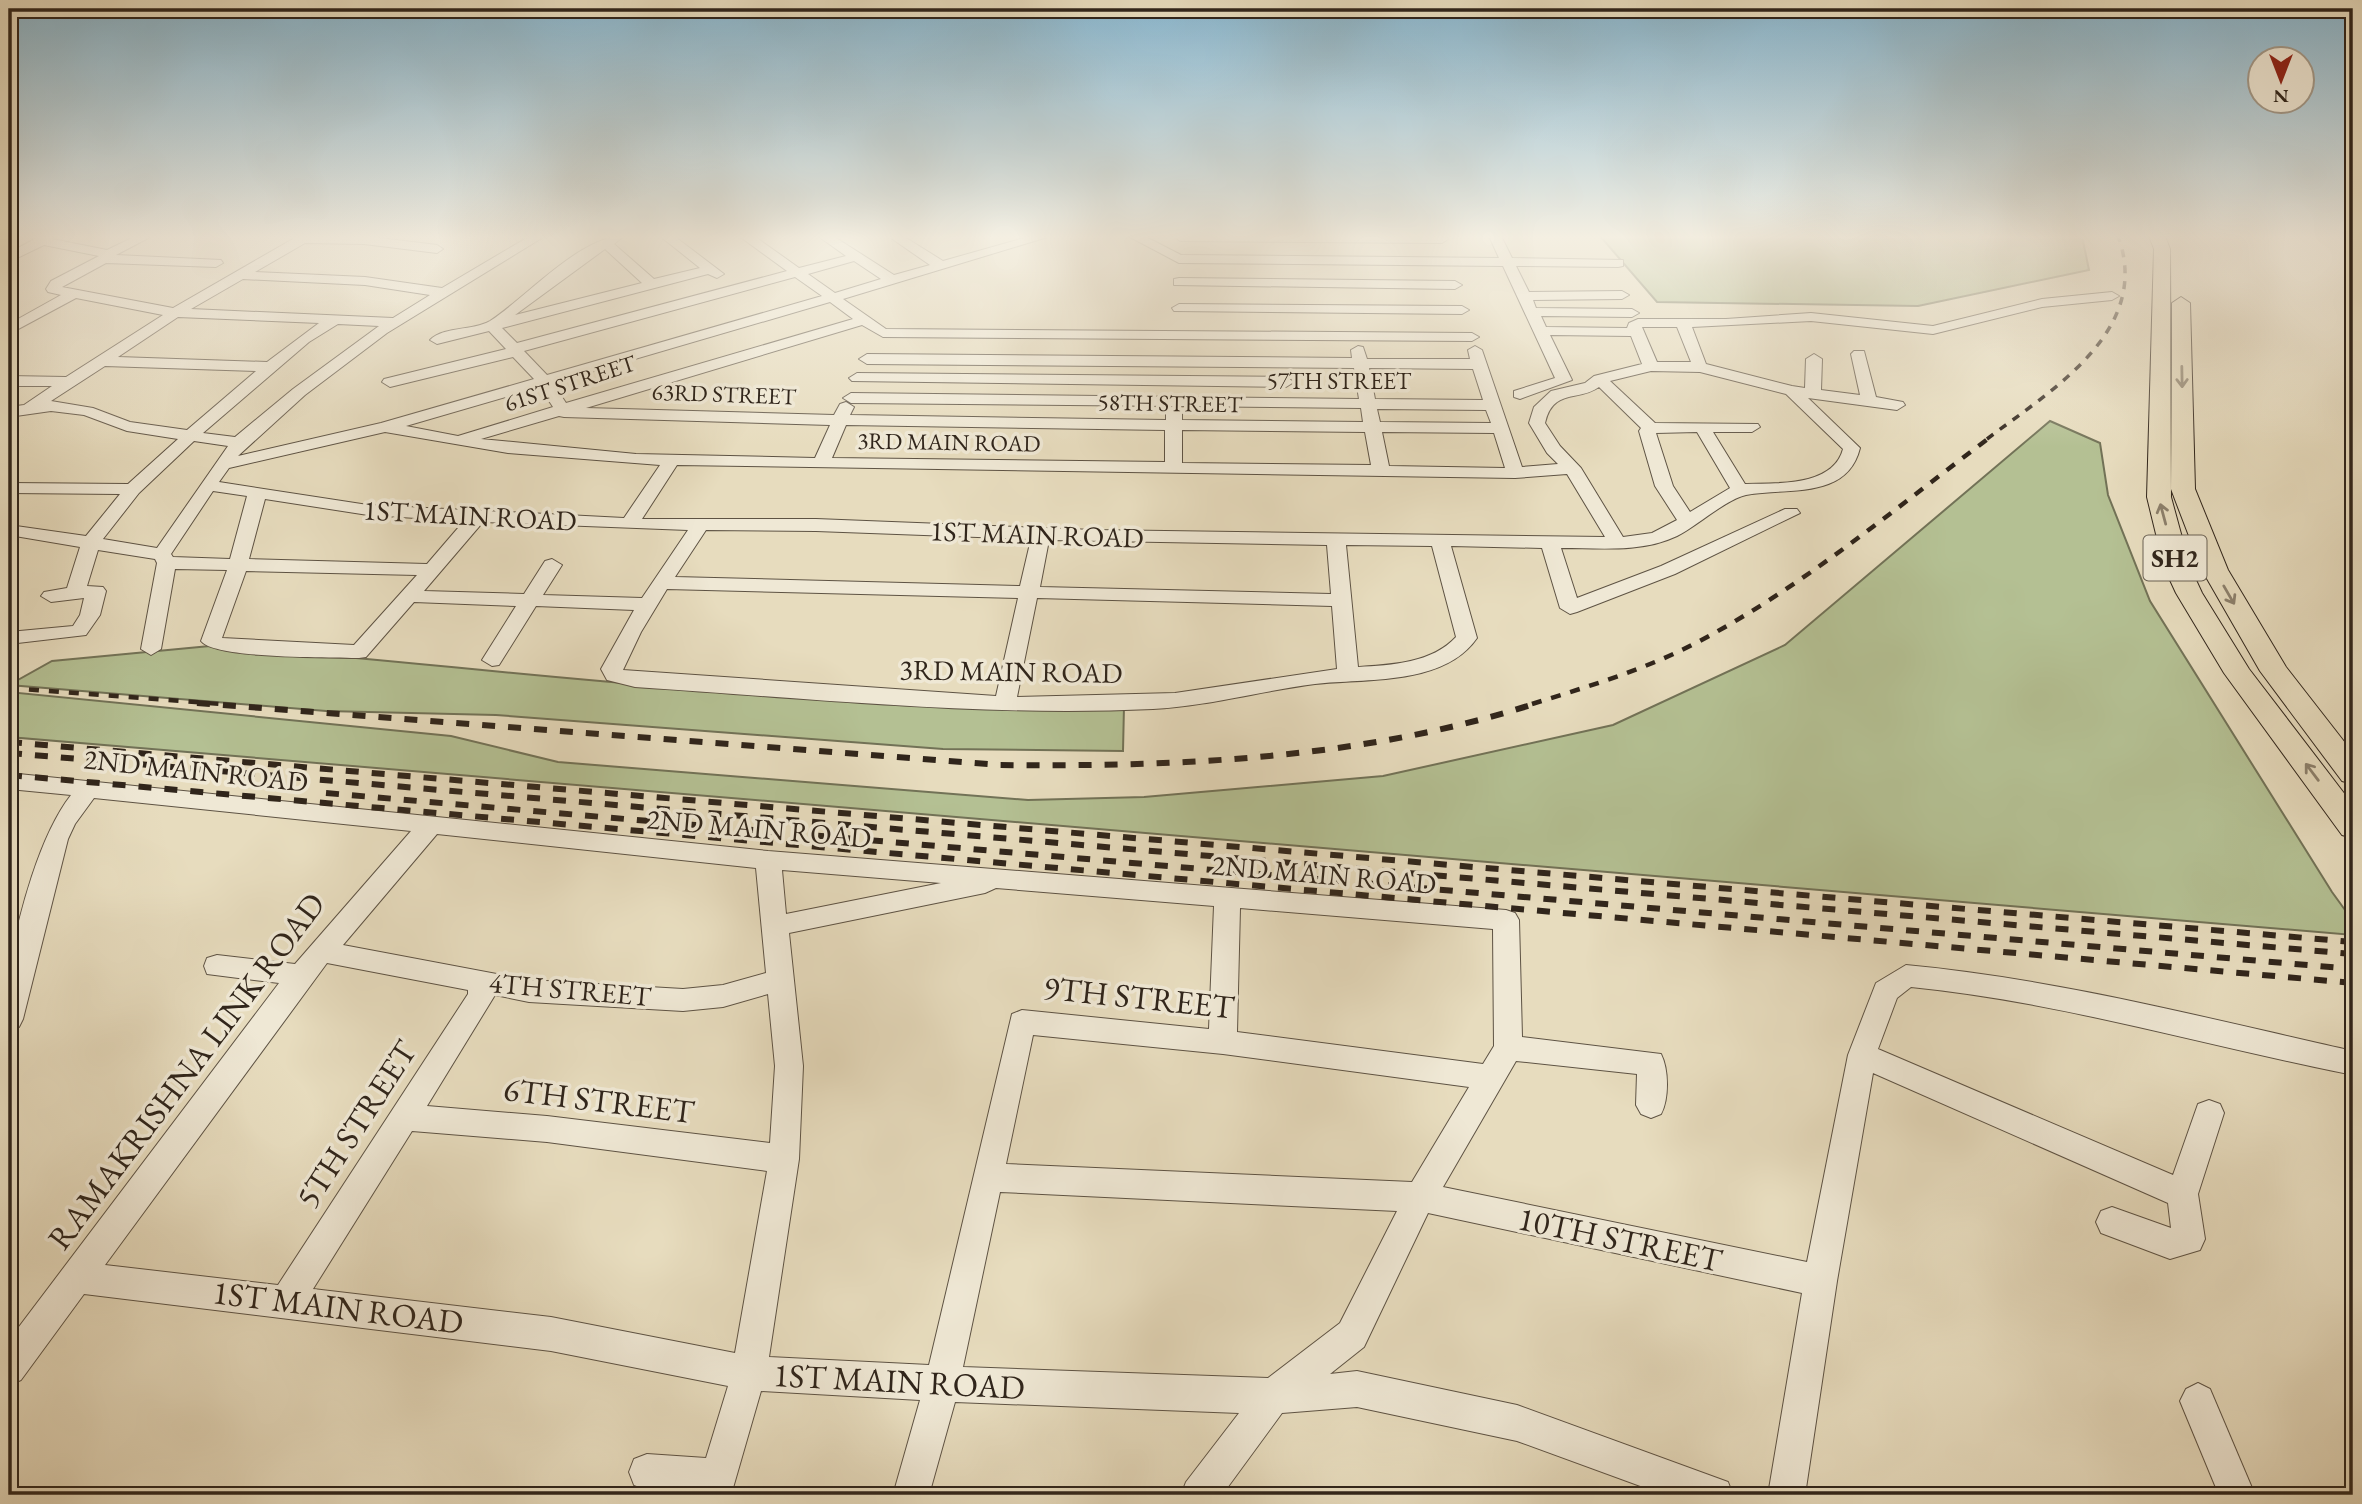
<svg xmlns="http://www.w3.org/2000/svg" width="2362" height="1504" viewBox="0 0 2362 1504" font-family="'EB Garamond',serif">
<rect width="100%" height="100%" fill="#e7dcbe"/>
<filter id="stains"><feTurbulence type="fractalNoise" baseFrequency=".00286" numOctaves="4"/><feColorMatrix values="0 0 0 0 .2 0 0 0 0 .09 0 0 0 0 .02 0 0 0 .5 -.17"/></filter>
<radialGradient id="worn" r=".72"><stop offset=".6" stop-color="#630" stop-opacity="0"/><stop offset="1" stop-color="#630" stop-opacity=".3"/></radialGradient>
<g fill="#b4c093" stroke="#727257" stroke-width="2">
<polygon points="1600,236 2082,236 2089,270 1918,306 1657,302"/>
<polygon points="2050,421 2100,443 2108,495 2150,601 2332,892 2353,921 2353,935 9,737 9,692 451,736 558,762 1028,800 1144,797 1383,776 1613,725 1785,645"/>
<path d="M210 646C365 656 519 676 674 687 823 697 974 700 1124 706L1123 751 943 749 496 715 326 711 9 685 52 661Z"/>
</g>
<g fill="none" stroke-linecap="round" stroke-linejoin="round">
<defs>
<g id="minor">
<path d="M40 236H54L52 239 107 250 136 236H152L116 255 221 260 223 263 216 267 106 263 62 287 173 308 298 236H364L437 245 443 249 437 253 364 244 305 243 255 272 365 277 442 288 530 236H545L387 333 305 395 238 456 381 423 534 379 513 357 390 387 382 382 384 379 506 349 489 331 437 344 430 340C444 326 473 331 490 321 527 297 580 236 624 236L614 244 654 279 700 268 660 236H674L724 274 717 278 708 274 502 328 517 343 787 271 739 236H754L799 268 846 256 818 236H833L894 275 930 265 888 236H903L943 261 1031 236H1051L843 299 886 329 1472 333 1479 337 1472 341 883 337 862 325 586 408 834 415 840 404 846 402 854 407 850 415 1166 420V411L1173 406 851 403 843 398 851 393 1359 399 1354 368 867 364 859 359 867 354 1352 358 1351 350 1358 346 1363 347 1367 359H1470L1468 350 1475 346 1482 350 1522 467 1558 464 1547 453 1529 423 1534 407 1551 391 1585 383 1594 376 1642 364 1631 336 1550 335 1572 380 1520 399 1514 397V391L1555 378 1503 266 1179 263 1128 236H1144L1181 255 1499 258 1489 236H1501L1512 258 1623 260V266L1618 267 1516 266 1529 292 1622 291 1629 295 1622 299 1533 300 1536 308 1632 309 1639 313 1632 317 1541 316 1546 327 1627 328 1629 323 1638 319H1726L1811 313 1933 326 2042 299 2112 292 2119 296 2112 300 2042 307 1933 334 1811 321 1692 327 1706 364 1792 386 1805 388 1806 359 1814 354 1822 359 1821 390 1860 395 1851 354 1854 351H1864L1876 397 1903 402 1905 405 1897 410 1808 398 1860 448C1847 501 1785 487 1746 495 1725 500 1697 526 1677 536 1642 553 1599 548 1561 548L1577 598 1661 566 1785 509H1797L1800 513 1675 574 1577 612 1570 614 1560 608 1542 548 1451 546 1477 638C1444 686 1366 678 1315 684 1261 691 1208 706 1153 709 980 717 807 698 635 687L607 680 601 669 634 610 536 606 499 665 492 666 482 660 516 606 414 602 366 657 359 658C332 657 214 659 201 641L227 570 175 569 161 649 151 655 141 649 157 563 155 559 98 550 87 586 103 587 106 591 100 615 86 635 9 644V632L73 626 80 615 84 598 51 602 41 596 44 592 67 588 80 547 9 535V525L86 536 120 494 9 493V483L128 484 178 439 127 431 84 415 51 411 9 417V407L24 405 52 386H9V376L66 377 163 315 76 298 9 334V324L61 295 48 292 46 289 51 281 99 256 44 245 9 262V253ZM605 249 642 283 515 315ZM854 261 881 279 835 293 808 274ZM795 277 822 296 547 375 524 351ZM243 279 365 285 430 295 393 318 191 309ZM830 302 853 319 566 403 553 383ZM178 317 319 323 267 362 118 357ZM338 324 379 326 293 389 235 437 203 433 309 342ZM1642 327H1677L1691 362H1657ZM105 366 256 371 187 430 130 422 93 408 51 401ZM1369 368 1473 369 1483 400 1375 399ZM1651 371 1700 372 1786 394 1843 449C1833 487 1776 483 1745 484L1713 432H1752L1760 427 1758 424 1655 423 1610 381ZM540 387 553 407 458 436 406 426ZM1599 387 1641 428 1639 431 1655 486 1677 520 1652 533 1623 537 1581 468 1560 446 1545 423C1553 388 1578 402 1599 387ZM1175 406 1361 408 1363 422 1182 420V411ZM1377 409 1486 410 1491 423 1380 422ZM559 416 564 417 830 425 815 458 636 454 481 439ZM846 425 1165 430V462L832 458ZM1182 430 1365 432 1371 465 1182 463ZM385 432 508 453 660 465 624 518 368 505 219 482 229 468ZM1382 432 1494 433 1505 468 1389 466ZM1697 432 1730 488 1690 512 1673 486 1656 433ZM194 441 228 446 157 548 103 539 139 493ZM677 465 1515 478 1567 474 1605 537 1094 530 816 519H642ZM213 491 247 496 230 559 173 557 171 554ZM265 499 368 515 464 521 427 564 249 559ZM483 522 688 530 642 598 543 595 562 565 552 559 545 561 524 594 424 591ZM706 530 816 531 1031 539 1020 586 675 577ZM1049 540 1327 545 1331 594 1040 587ZM1346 545 1432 546 1456 637C1432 663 1392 665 1358 667ZM246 571 417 575 354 645 222 638ZM667 589 1018 598 996 696 623 670 641 632ZM1037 598 1332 606 1337 669 1175 693 1017 697Z"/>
<polygon points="1174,236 1446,236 1448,239 1442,243 1180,241"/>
<polygon points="1179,278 1455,281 1462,285 1455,289 1174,285 1174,279"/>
<polygon points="1179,304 1462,306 1469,310 1462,314 1174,311 1172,308"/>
<polygon points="857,373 1286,377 1294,382 1286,387 852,381 849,378"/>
<path d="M9 773 768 851 1506 910 1515 913 1519 920 1522 1037 1661 1054C1669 1070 1669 1099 1661 1114L1651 1118 1641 1114 1636 1105 1637 1074 1516 1061 1443 1187 1807 1262 1848 1055 1876 983 1906 965C2057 979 2205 1018 2353 1051V1075C2206 1046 2061 1002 1911 987L1897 998 1878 1049 2173 1175 2198 1104 2209 1100 2220 1104 2224 1113 2198 1194 2205 1239 2200 1250 2170 1259 2101 1233 2096 1222 2101 1211 2112 1207 2171 1228 2168 1203 1873 1073 1837 1281 1805 1495H1768L1802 1293 1428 1213 1364 1347 1330 1374 1357 1371 1517 1405 1728 1482 1733 1495H1665L1517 1441 1357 1407 1282 1413 1222 1495H1181L1186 1482 1239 1413 955 1402 929 1495H893L920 1400 761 1391 731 1495 647 1490 634 1485 629 1472 634 1459 647 1454 706 1458 728 1386 551 1351 84 1294 21 1380 9 1385V1340L279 983 207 974 204 966 207 958 217 955 295 964 411 831 94 798 75 824 68 839 23 1019 19 1027 9 1030C8 1011 6 986 9 966 19 915 39 836 71 795L9 789ZM437 834 756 868 766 973 723 985 683 989 529 980 343 945ZM782 870 941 883 786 914ZM996 888 1214 906 1209 1029 1022 1010 1012 1014 929 1365 769 1357 799 1159 803 1066 789 933 985 893ZM1240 908 1493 929 1494 1046 1483 1064 1237 1032ZM327 963 468 990V994L278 1285 105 1265ZM768 994 775 1066 770 1143 547 1116 427 1106 495 995 529 1002 683 1011 723 1007ZM1033 1035 1223 1054 1469 1087 1412 1182 1006 1164ZM412 1131 547 1142 767 1171 735 1353 551 1317 313 1289ZM1000 1192 1397 1211 1340 1323 1268 1378 963 1367Z"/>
<polygon points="2198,1383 2210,1389 2255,1495 2219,1495 2180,1401 2186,1389"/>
</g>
<g id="major">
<polygon points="2149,236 2165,236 2170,249 2171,497 2190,567 2202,593 2249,669 2353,805 2353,838 2342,835 2224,673 2176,593 2164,567 2147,497 2154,249"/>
<polygon points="2181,297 2190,303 2195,489 2228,570 2286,667 2353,753 2353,784 2342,781 2260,671 2202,570 2171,489 2172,303"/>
</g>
</defs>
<use href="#minor" stroke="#5e5344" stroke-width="2"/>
<use href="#major" stroke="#30251b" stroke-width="2"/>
<use href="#minor" fill="#efe8d5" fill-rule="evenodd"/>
<use href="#major" fill="#e7dcbe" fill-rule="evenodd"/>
<path stroke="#30251b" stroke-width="3.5" stroke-dasharray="8 8" stroke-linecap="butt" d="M1987 439C2050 391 2153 331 2118 236"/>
<g stroke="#30251b" stroke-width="4.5" stroke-dasharray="10 10" stroke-linecap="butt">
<polyline points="9,688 220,704"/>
<path d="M1532 704C1586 687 1641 671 1692 645 1799 590 1893 510 1989 438"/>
</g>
<g stroke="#30251b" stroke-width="6" stroke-dasharray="13 13" stroke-linecap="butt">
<path d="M197 703 1000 765C1180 767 1365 759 1537 703"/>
<polyline points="9,742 2353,942"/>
<polyline points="9,753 2353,954"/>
<polyline points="9,775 2353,983"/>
<polyline points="326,793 2353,969"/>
</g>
</g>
<defs><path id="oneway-shaft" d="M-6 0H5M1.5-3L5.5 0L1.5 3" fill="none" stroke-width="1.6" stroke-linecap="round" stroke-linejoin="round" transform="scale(1.75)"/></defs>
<g stroke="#8c806c">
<use href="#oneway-shaft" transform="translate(2182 377) rotate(89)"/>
<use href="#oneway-shaft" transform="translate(2163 514) rotate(-105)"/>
<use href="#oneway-shaft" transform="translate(2229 595) rotate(60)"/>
<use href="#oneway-shaft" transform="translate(2312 772) rotate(-127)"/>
</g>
<linearGradient id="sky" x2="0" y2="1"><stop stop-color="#88b7d0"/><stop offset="0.53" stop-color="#f4efe2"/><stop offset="1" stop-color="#f4efe2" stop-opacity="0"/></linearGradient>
<rect width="2362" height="447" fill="url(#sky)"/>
<g text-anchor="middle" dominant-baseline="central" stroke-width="7" stroke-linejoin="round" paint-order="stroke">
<g font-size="23" fill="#30251b" stroke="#efe8d5">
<text x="1339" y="381">57TH STREET</text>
<text transform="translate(570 383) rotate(-18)">61ST STREET</text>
<text transform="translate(724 394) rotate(2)">63RD STREET</text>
<text transform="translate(1170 403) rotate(1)">58TH STREET</text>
<text transform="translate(949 442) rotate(1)">3RD MAIN ROAD</text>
</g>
<rect fill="#efe8d5" stroke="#696053" stroke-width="2" x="2143.5" y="535.5" width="63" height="45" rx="5"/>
<g font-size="26" font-weight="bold" fill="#30251b">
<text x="2175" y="558">SH2</text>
</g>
<g font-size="28" fill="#30251b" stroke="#efe8d5">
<text transform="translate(470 515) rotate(3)">1ST MAIN ROAD</text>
<text transform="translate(1037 534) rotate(2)">1ST MAIN ROAD</text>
<text transform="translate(1011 671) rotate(1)">3RD MAIN ROAD</text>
<text transform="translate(196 770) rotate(6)">2ND MAIN ROAD</text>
<text transform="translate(759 828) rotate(5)">2ND MAIN ROAD</text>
<text transform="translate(1324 874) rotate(5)">2ND MAIN ROAD</text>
<text transform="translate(570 989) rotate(5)">4TH STREET</text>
</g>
<g font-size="33" fill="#30251b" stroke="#efe8d5">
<text transform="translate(1139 997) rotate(6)">9TH STREET</text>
<text transform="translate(186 1071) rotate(-53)">RAMAKRISHNA LINK ROAD</text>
<text transform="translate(599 1100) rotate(7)">6TH STREET</text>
<text transform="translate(356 1124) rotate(-57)">5TH STREET</text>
<text transform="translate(1620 1239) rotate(12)">10TH STREET</text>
<text transform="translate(338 1307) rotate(7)">1ST MAIN ROAD</text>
<text transform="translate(899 1381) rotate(3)">1ST MAIN ROAD</text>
</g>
</g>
<rect width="2362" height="1504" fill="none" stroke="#e7dcbe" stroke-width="35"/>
<rect x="10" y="10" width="2341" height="1483" fill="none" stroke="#30251b" stroke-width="3.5"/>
<rect x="18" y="18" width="2327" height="1469" fill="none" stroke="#30251b" stroke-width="2"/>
<g transform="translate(2281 80) rotate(180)"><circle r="33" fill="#efe8d5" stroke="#a39a8b" stroke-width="2"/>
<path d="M0-5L12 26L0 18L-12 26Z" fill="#8f2418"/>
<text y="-10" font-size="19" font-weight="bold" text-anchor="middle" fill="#30251b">N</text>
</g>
<rect width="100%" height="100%" filter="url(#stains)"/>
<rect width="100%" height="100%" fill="url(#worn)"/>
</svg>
